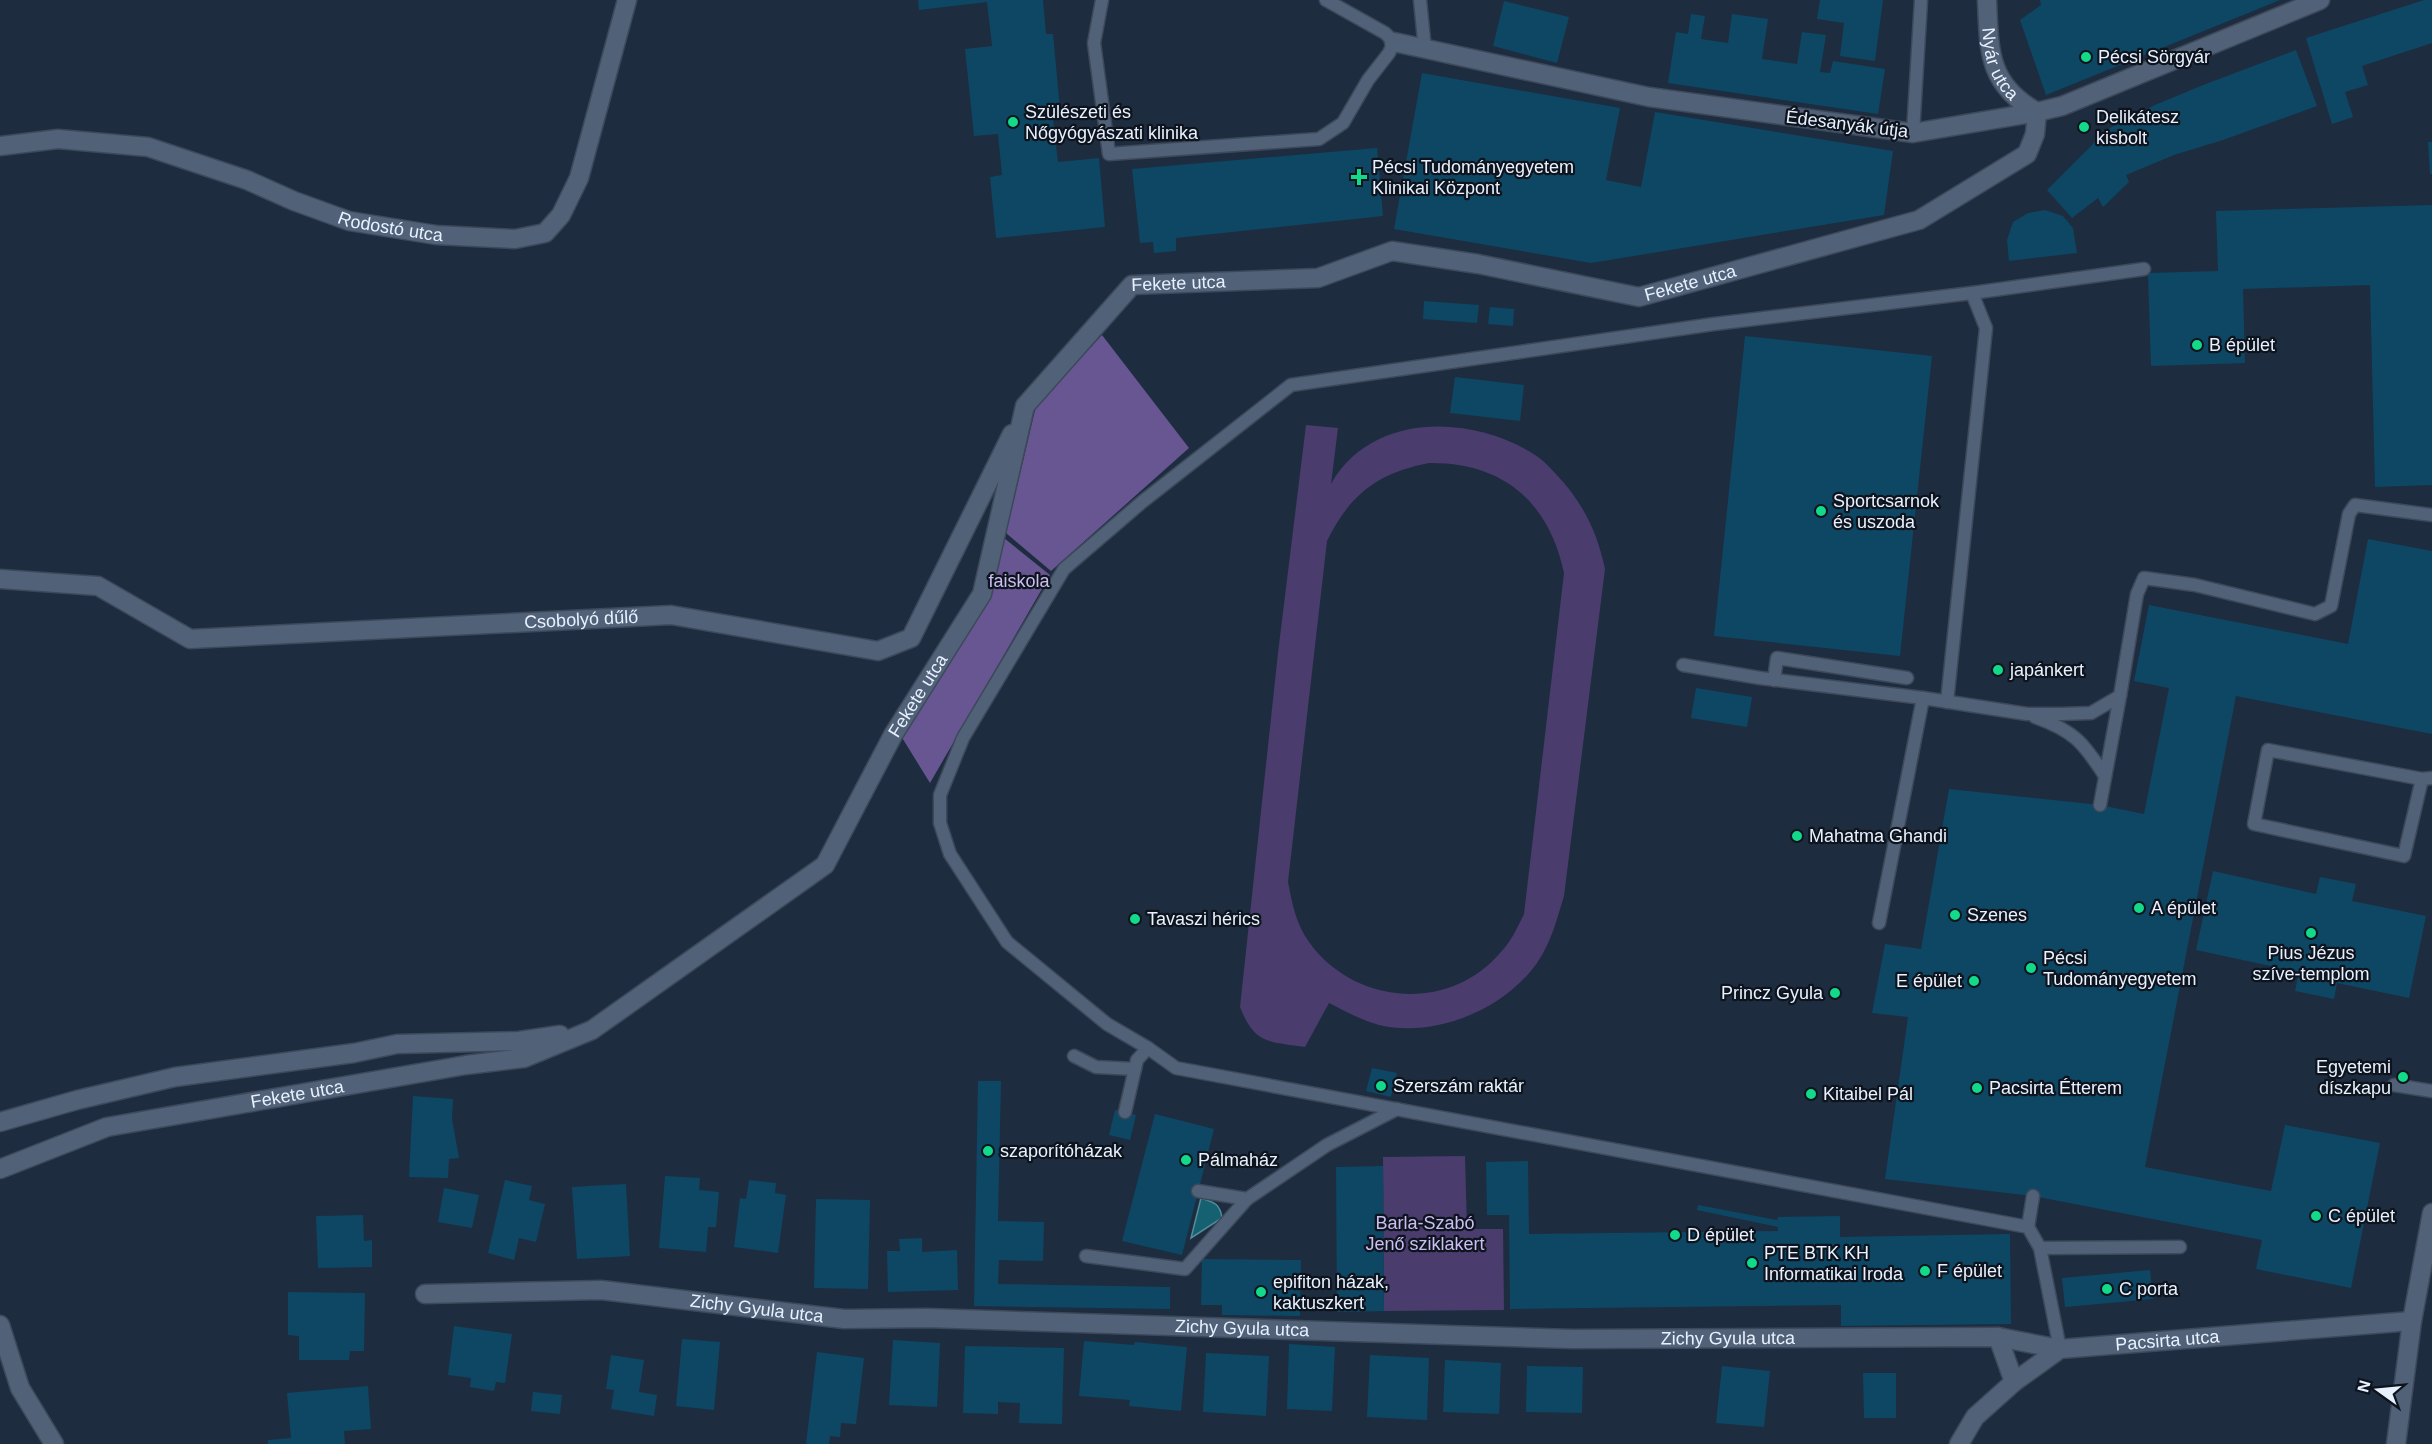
<svg xmlns="http://www.w3.org/2000/svg" width="2432" height="1444" viewBox="0 0 2432 1444" font-family="Helvetica,sans-serif">
<rect width="100%" height="100%" fill="#1e2c40"/>
<g fill="#4a3c6d" fill-rule="evenodd">
<path d="M1306 425 1338 428 1331 484C1373 410 1476 415 1538 457 1544 461 1550 468 1555 473 1582 501 1597 531 1605 569L1564 896C1557 919 1551 943 1537 963 1504 1010 1435 1038 1379 1025 1361 1020 1345 1011 1329 1003L1305 1047C1268 1041 1255 1045 1240 1007L1278 653ZM1429 463C1503 462 1549 502 1564 573L1524 914C1517 928 1511 942 1500 953 1449 1013 1354 1005 1309 942 1296 924 1292 903 1288 882L1327 541C1350 494 1378 473 1429 463Z"/>
<polygon points="1465,1156 1467,1229 1503,1229 1504,1310 1384,1311 1383,1157"/>
</g>
<g fill="#675691">
<polygon points="1102,335 1189,448 1051,571 1006,533 1036,406"/>
<polygon points="1004,538 1050,575 930,783 901,736 991,597"/>
</g>
<path fill="#156172" stroke="#548c9c" stroke-width="1.5" d="M1201 1198C1213 1202 1220 1203 1222 1218L1191 1238Z"/>
<g fill="#0d4764">
<polygon points="918,0 1043,0 1046,34 1053,34 1060,109 1052,110 1058,162 1099,158 1105,227 996,238 990,177 1002,175 998,134 974,136 965,49 992,46 987,2 919,10"/>
<polygon points="1820,0 1883,0 1875,61 1840,56 1844,23 1817,19"/>
<polygon points="2040,0 2280,0 2046,95 2020,20 2041,5"/>
<polygon points="2424,0 2432,0 2432,43 2362,66 2368,85 2345,92 2353,117 2332,124 2306,38"/>
<polygon points="1504,1 1569,17 1557,63 1493,46"/>
<polygon points="1691,14 1705,16 1701,39 1728,43 1732,14 1768,19 1762,59 1797,64 1802,32 1826,35 1820,72 1830,73 1833,61 1885,69 1878,114 1668,83 1676,32 1688,34"/>
<polygon points="2296,50 2317,106 2223,140 2174,155 2126,175 2129,182 2103,207 2098,198 2072,218 2047,190 2108,129 2155,105 2203,85"/>
<polygon points="1422,73 1620,108 1606,180 1641,187 1655,112 1893,151 1884,215 1591,263 1394,229"/>
<polygon points="2428,142 2432,142 2432,174 2430,174"/>
<polygon points="1377,148 1383,216 1176,238 1176,251 1154,253 1153,242 1140,243 1132,169"/>
<polygon points="2432,205 2432,485 2375,487 2370,285 2243,289 2245,363 2151,366 2148,273 2218,271 2216,211"/>
<polygon points="2045,210 2063,216 2073,228 2077,253 2009,261 2007,240 2013,222 2028,213"/>
<polygon points="1424,301 1479,305 1477,323 1423,319"/>
<polygon points="1490,307 1514,309 1513,326 1488,324"/>
<polygon points="1745,336 1932,356 1900,656 1714,636"/>
<polygon points="1455,377 1524,385 1520,421 1450,413"/>
<polygon points="2368,539 2432,551 2432,734 2236,696 2145,1167 2271,1191 2285,1125 2380,1143 2351,1288 2256,1269 2262,1240 2033,1196 1885,1179 1908,1017 1872,1013 1885,944 1921,949 1949,789 2100,805 2144,814 2169,688 2134,681 2149,605 2348,644"/>
<polygon points="1696,688 1752,697 1747,727 1691,718"/>
<polygon points="2213,871 2316,894 2320,877 2356,884 2352,901 2426,916 2409,998 2337,983 2334,999 2295,991 2299,972 2196,950"/>
<polygon points="1372,1068 1397,1073 1391,1097 1366,1091"/>
<polygon points="978,1081 1001,1081 998,1221 1044,1222 1043,1261 999,1260 998,1284 1170,1287 1170,1309 974,1306"/>
<polygon points="413,1096 453,1099 452,1119 459,1158 449,1159 448,1178 409,1177"/>
<polygon points="1115,1110 1136,1115 1130,1140 1109,1135"/>
<polygon points="1155,1114 1214,1129 1182,1255 1122,1241"/>
<polygon points="1528,1161 1529,1234 1778,1231 1778,1227 1697,1210 1698,1205 1777,1220 1778,1217 1840,1216 1840,1237 2010,1234 2011,1324 1841,1326 1841,1305 1510,1309 1509,1215 1487,1215 1486,1162"/>
<polygon points="1383,1166 1384,1311 1337,1312 1336,1167"/>
<polygon points="665,1176 700,1178 699,1190 719,1192 716,1227 708,1227 706,1252 659,1248"/>
<polygon points="505,1180 532,1186 529,1200 545,1204 536,1242 519,1238 514,1260 488,1253"/>
<polygon points="749,1180 776,1183 775,1193 786,1195 778,1253 734,1247 740,1198 746,1199"/>
<polygon points="626,1184 630,1256 577,1259 572,1187"/>
<polygon points="444,1188 479,1195 472,1228 438,1222"/>
<polygon points="816,1199 870,1200 868,1289 814,1288"/>
<polygon points="363,1215 364,1241 372,1240 372,1267 318,1268 316,1216"/>
<polygon points="922,1238 922,1252 957,1250 958,1290 888,1292 887,1251 900,1251 899,1239"/>
<polygon points="1202,1259 1301,1260 1300,1316 1222,1315 1222,1305 1201,1305"/>
<polygon points="2150,1270 2153,1299 2065,1307 2062,1278"/>
<polygon points="288,1292 365,1293 364,1351 350,1351 349,1360 299,1360 299,1336 288,1335"/>
<polygon points="454,1326 512,1334 505,1383 496,1382 494,1391 470,1387 471,1378 448,1375"/>
<polygon points="682,1339 720,1342 714,1410 676,1406"/>
<polygon points="893,1340 940,1343 937,1407 889,1405"/>
<polygon points="1084,1341 1134,1345 1135,1342 1187,1347 1181,1411 1129,1406 1130,1400 1079,1396"/>
<polygon points="1289,1344 1335,1347 1332,1411 1287,1409"/>
<polygon points="965,1346 1064,1348 1062,1424 1019,1423 1020,1403 998,1402 998,1414 963,1413"/>
<polygon points="817,1352 864,1358 856,1424 841,1423 840,1437 830,1436 829,1444 806,1444"/>
<polygon points="1206,1353 1269,1356 1266,1416 1203,1412"/>
<polygon points="611,1355 644,1360 639,1392 657,1395 654,1416 611,1409 614,1390 606,1389"/>
<polygon points="1370,1355 1429,1358 1427,1420 1367,1417"/>
<polygon points="1445,1360 1501,1363 1499,1414 1443,1412"/>
<polygon points="1527,1366 1583,1367 1582,1413 1526,1412"/>
<polygon points="1722,1366 1770,1371 1764,1427 1716,1423"/>
<polygon points="1863,1373 1896,1373 1896,1418 1864,1418"/>
<polygon points="368,1386 371,1429 344,1431 345,1444 268,1444 268,1440 291,1438 287,1393"/>
<polygon points="533,1392 562,1395 560,1414 531,1411"/>
</g>
<g fill="none" stroke-linecap="round" stroke-linejoin="round">
<defs>
<g id="service">
<polyline points="1102,0 1094,43 1109,154 1319,139 1343,123 1368,80 1389,53 1394,42 1385,33 1326,0"/>
<polyline points="1420,0 1425,50"/>
<polyline points="1913,133 1921,0"/>
<polyline points="1683,665 1760,678 1923,698"/>
<polyline points="1774,680 1777,658 1907,678"/>
<polyline points="1947,702 1986,328 1972,293"/>
<path d="M2035 717C2074 731 2083 742 2105 776"/>
<polyline points="2422,779 2404,856 2254,824 2268,750 2422,779 2432,778"/>
<polyline points="2100,805 2120,696"/>
<polyline points="1879,923 1923,698 2027,714 2061,714 2091,713 2120,696 2137,594 2144,578 2195,585 2315,614 2331,606 2349,514 2355,505 2432,515"/>
<polyline points="1074,1056 1096,1067 1135,1069"/>
<polyline points="2394,1085 2432,1091"/>
<polyline points="1125,1112 1137,1060 1148,1048"/>
<polyline points="1198,1191 1247,1199 1327,1145 1397,1109"/>
<polyline points="2028,1227 2033,1196"/>
<polyline points="2040,1248 2180,1247"/>
<polyline points="1086,1256 1185,1269 1247,1199"/>
<polyline points="2060,1349 2040,1248 2028,1227 1176,1068 1148,1048 1107,1024 1007,942 950,854 940,823 940,795 963,738 1064,569 1142,502 1291,385 1714,324 1972,293 2144,269"/>
</g>
<g id="minor">
<path id="s1" d="M0 146 58 139 148 147 247 180 294 201 349 221 436 235 515 239 545 233 561 215 579 178 627 0"/>
<path id="s2" d="M0 579 98 586 190 639 671 615 878 651 911 638 1012 434"/>
<polyline points="0,1122 77,1100 175,1077 354,1053 397,1044 519,1041 560,1035"/>
<path id="s3" d="M0 1169 107 1127 466 1065 524 1058 592 1030 825 865 893 735 982 594 1025 406 1132 285 1318 278 1392 251 1478 264 1639 297 1919 220 2027 154 2035 134 2037 112 1913 133 1649 97 1394 42"/>
<path id="s4" d="M425 1294 601 1290 844 1319 927 1318 1572 1339 1998 1337 2060 1349"/>
<polyline points="0,1325 20,1388 54,1444"/>
<polyline points="1998,1337 2014,1382"/>
<path id="s5" d="M1959 1444 1975 1417 2014 1382 2060 1349 2412 1321"/>
</g>
<g id="tertiary">
<path id="s6" d="M1987 0C1989 51 1988 85 2037 112L2062 106 2320 0"/>
<polyline points="2396,1444 2412,1321 2432,1213"/>
</g>
</defs>
<use href="#service" stroke="#3d495a" stroke-width="15"/>
<use href="#minor" stroke="#3d495a" stroke-width="21"/>
<use href="#tertiary" stroke="#3d495a" stroke-width="21"/>
<use href="#service" stroke="#516177" stroke-width="12"/>
<use href="#minor" stroke="#516177" stroke-width="18"/>
<use href="#tertiary" stroke="#516177" stroke-width="18"/>
</g>
<g fill="#13d98a" stroke="#0e141d" stroke-width="2">
<circle cx="2086" cy="57" r="6"/>
<circle cx="1013" cy="122" r="6"/>
<circle cx="2084" cy="127" r="6"/>
<path d="M1356 168h6v6h6v6h-6v6h-6v-6h-6v-6h6z"/>
<circle cx="2197" cy="345" r="6"/>
<circle cx="1821" cy="511" r="6"/>
<circle cx="1998" cy="670" r="6"/>
<circle cx="1797" cy="836" r="6"/>
<circle cx="2139" cy="908" r="6"/>
<circle cx="1955" cy="915" r="6"/>
<circle cx="1135" cy="919" r="6"/>
<circle cx="2311" cy="933" r="6"/>
<circle cx="2031" cy="968" r="6"/>
<circle cx="1974" cy="981" r="6"/>
<circle cx="1835" cy="993" r="6"/>
<circle cx="2403" cy="1077" r="6"/>
<circle cx="1381" cy="1086" r="6"/>
<circle cx="1977" cy="1088" r="6"/>
<circle cx="1811" cy="1094" r="6"/>
<circle cx="988" cy="1151" r="6"/>
<circle cx="1186" cy="1160" r="6"/>
<circle cx="2316" cy="1216" r="6"/>
<circle cx="1675" cy="1235" r="6"/>
<circle cx="1752" cy="1263" r="6"/>
<circle cx="1925" cy="1271" r="6"/>
<circle cx="2107" cy="1289" r="6"/>
<circle cx="1261" cy="1292" r="6"/>
</g>
<g text-anchor="middle" dominant-baseline="central" stroke-width="4.5" stroke-linejoin="round" paint-order="stroke">
<g font-size="18" fill="#e8f1ff" stroke="#0e141d" text-anchor="start">
<text x="2098" y="57">Pécsi Sörgyár</text>
<text x="1025" y="112">Szülészeti és<tspan x="1025" dy="21">Nőgyógyászati klinika</tspan></text>
<text x="2096" y="117">Delikátesz<tspan x="2096" dy="21">kisbolt</tspan></text>
<text x="1372" y="167">Pécsi Tudományegyetem<tspan x="1372" dy="21">Klinikai Központ</tspan></text>
<text x="2209" y="345">B épület</text>
<text x="1833" y="501">Sportcsarnok<tspan x="1833" dy="21">és uszoda</tspan></text>
<text x="2010" y="670">japánkert</text>
<text x="1809" y="836">Mahatma Ghandi</text>
<text x="2151" y="908">A épület</text>
<text x="1967" y="915">Szenes</text>
<text x="1147" y="919">Tavaszi hérics</text>
<text x="2311" y="953" text-anchor="middle">Pius Jézus<tspan x="2311" dy="21">szíve-templom</tspan></text>
<text x="2043" y="958">Pécsi<tspan x="2043" dy="21">Tudományegyetem</tspan></text>
<text x="1962" y="981" text-anchor="end">E épület</text>
<text x="1823" y="993" text-anchor="end">Princz Gyula</text>
<text x="2391" y="1067" text-anchor="end">Egyetemi<tspan x="2391" dy="21">díszkapu</tspan></text>
<text x="1393" y="1086">Szerszám raktár</text>
<text x="1989" y="1088">Pacsirta Étterem</text>
<text x="1823" y="1094">Kitaibel Pál</text>
<text x="1000" y="1151">szaporítóházak</text>
<text x="1198" y="1160">Pálmaház</text>
<text x="2328" y="1216">C épület</text>
<text x="1687" y="1235">D épület</text>
<text x="1764" y="1253">PTE BTK KH<tspan x="1764" dy="21">Informatikai Iroda</tspan></text>
<text x="1937" y="1271">F épület</text>
<text x="1273" y="1282">epifiton házak,<tspan x="1273" dy="21">kaktuszkert</tspan></text>
<text x="2119" y="1289">C porta</text>
</g>
<g font-size="18" fill="#e8f1ff" stroke="#0e141d">
<text stroke="none"><textPath href="#s6" startOffset="66">Nyár utca</textPath></text>
<text transform="translate(1847 124) rotate(7)">Édesanyák útja</text>
<text stroke="none"><textPath href="#s1" startOffset="405">Rodostó utca</textPath></text>
<text stroke="none"><textPath href="#s3" startOffset="2134">Fekete utca</textPath></text>
<text stroke="none"><textPath href="#s3" startOffset="1611">Fekete utca</textPath></text>
<text stroke="none"><textPath href="#s2" startOffset="596">Csobolyó dűlő</textPath></text>
<text stroke="none"><textPath href="#s3" startOffset="1090">Fekete utca</textPath></text>
<text stroke="none"><textPath href="#s3" startOffset="308">Fekete utca</textPath></text>
<text stroke="none"><textPath href="#s4" startOffset="333">Zichy Gyula utca</textPath></text>
<text stroke="none"><textPath href="#s4" startOffset="819">Zichy Gyula utca</textPath></text>
<text stroke="none"><textPath href="#s4" startOffset="1305">Zichy Gyula utca</textPath></text>
<text stroke="none"><textPath href="#s5" startOffset="248">Pacsirta utca</textPath></text>
</g>
<g font-size="18" fill="#cbbef3" stroke="#0e141d">
<text x="1019" y="581">faiskola</text>
<text x="1425" y="1223">Barla-Szabó<tspan x="1425" dy="21">Jenő sziklakert</tspan></text>
</g>
</g>
<g transform="translate(2378 1390) rotate(285)" stroke="#0e141d" stroke-width="4.5" paint-order="stroke">
<path d="M0-4.5L10 22L0 15L-10 22Z" fill="#e8f1ff"/>
<text y="-9" font-size="16" font-weight="bold" text-anchor="middle" fill="#e8f1ff">N</text>
</g>
</svg>
